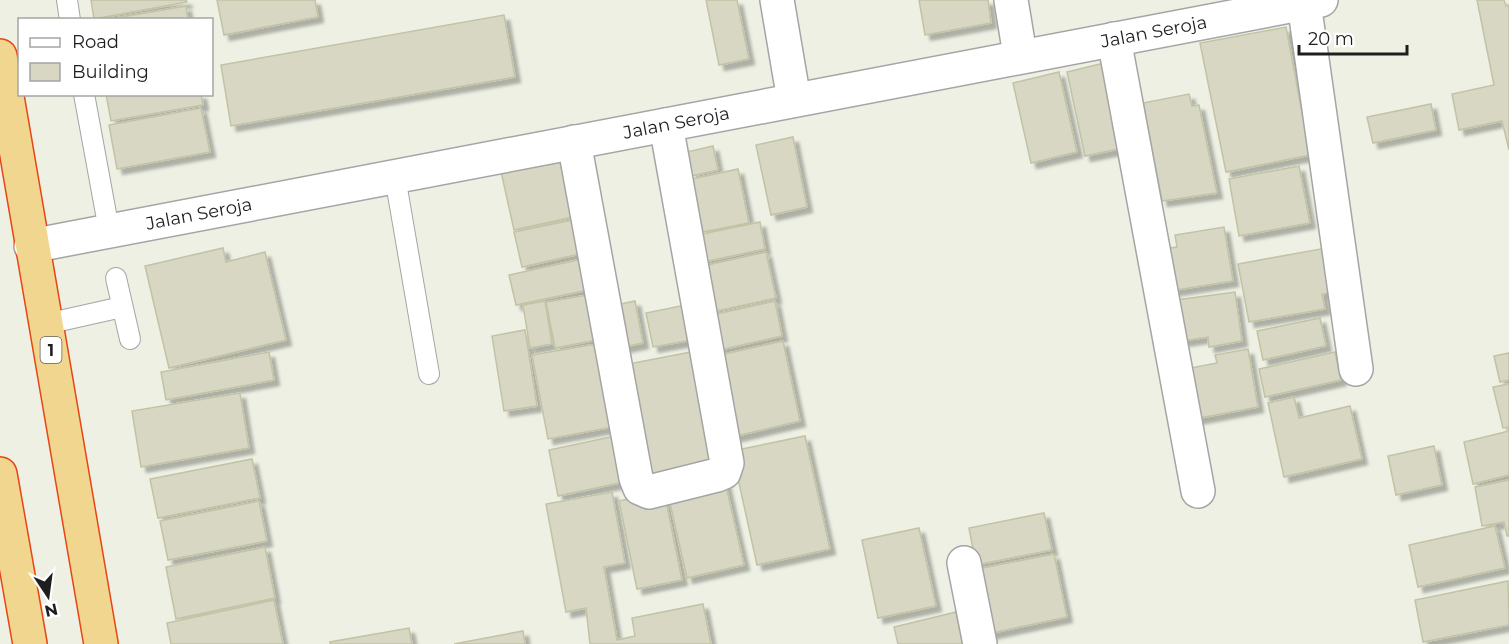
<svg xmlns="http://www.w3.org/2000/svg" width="1509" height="644" viewBox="0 0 1509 644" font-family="Montserrat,sans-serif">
<defs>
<filter id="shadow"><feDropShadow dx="5.5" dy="5.5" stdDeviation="1.5" flood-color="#0004"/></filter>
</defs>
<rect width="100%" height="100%" fill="#edf0e3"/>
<g fill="#d7d7c3" stroke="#c2c3a4" stroke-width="1.5" filter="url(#shadow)">
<polygon points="91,0 186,0 187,2 94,19"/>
<polygon points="217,0 315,0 318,17 224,35"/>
<polygon points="706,0 737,0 749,59 719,65"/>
<polygon points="919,0 988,0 991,23 925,35"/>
<polygon points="1477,0 1504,0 1506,6 1509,6 1509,150 1502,121 1459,130 1452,94 1494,85"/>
<polygon points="186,6 188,20 104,20"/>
<polygon points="504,15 515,77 231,126 221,65"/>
<polygon points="1286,27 1310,155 1226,172 1200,43"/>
<polygon points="1104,63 1123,148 1085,156 1067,72"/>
<polygon points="1059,72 1077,152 1031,163 1013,83"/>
<polygon points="106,94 201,94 203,105 111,121"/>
<polygon points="1189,94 1192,106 1199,105 1217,193 1162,201 1143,103"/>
<polygon points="1431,104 1436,130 1373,143 1367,117"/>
<polygon points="201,108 210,152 117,169 109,125"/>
<polygon points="793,137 807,207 771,215 756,145"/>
<polygon points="713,146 718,170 692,176 687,152"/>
<polygon points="568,152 582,215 514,230 500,167"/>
<polygon points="1299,166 1310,223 1239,236 1229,179"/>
<polygon points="738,169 749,223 703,232 692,179"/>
<polygon points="582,218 589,252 522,267 514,232"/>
<polygon points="760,222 765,249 694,264 688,237"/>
<polygon points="1224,227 1233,281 1170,291 1163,249 1177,247 1175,235"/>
<polygon points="223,248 226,262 265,252 286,340 169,368 145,266"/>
<polygon points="1326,248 1334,292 1322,294 1325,309 1249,322 1238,264"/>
<polygon points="766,252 776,298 703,314 694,268"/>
<polygon points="582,259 588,290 516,305 509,275"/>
<polygon points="1235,292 1242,341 1209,347 1208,337 1176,342 1169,301"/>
<polygon points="594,294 602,339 555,348 546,302"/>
<polygon points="545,301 552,344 530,348 523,305"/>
<polygon points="635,301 643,343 615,349 607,307"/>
<polygon points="775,301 782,336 711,352 703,317"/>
<polygon points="691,304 698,339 653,347 646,313"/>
<polygon points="1320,318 1326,346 1263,360 1257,331"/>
<polygon points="525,330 537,406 504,411 492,336"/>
<polygon points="783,341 800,421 732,437 715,356"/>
<polygon points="602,343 618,426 548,439 532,355"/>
<polygon points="1248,349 1258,407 1189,420 1180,370 1217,363 1215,355"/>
<polygon points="696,351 718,465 640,481 618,366"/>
<polygon points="269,352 274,380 166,400 161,372"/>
<polygon points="1335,352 1341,380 1265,397 1259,369"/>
<polygon points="1509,353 1509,380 1500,382 1494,356"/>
<polygon points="1509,384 1509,427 1503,428 1493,387"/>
<polygon points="240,393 249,448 141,467 132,411"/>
<polygon points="1294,397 1299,418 1350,406 1362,459 1284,477 1268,403"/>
<polygon points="1509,431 1509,475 1473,484 1464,442"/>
<polygon points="620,435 629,481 558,496 549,450"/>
<polygon points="805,436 830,549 757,565 732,451"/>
<polygon points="1434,446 1442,485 1396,495 1388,456"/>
<polygon points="252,459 260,498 158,518 150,479"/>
<polygon points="724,477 744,565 687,578 667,490"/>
<polygon points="1509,480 1509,536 1507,536 1504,522 1482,526 1475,487"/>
<polygon points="664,491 682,580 637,589 619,501"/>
<polygon points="612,492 625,563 604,567 617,640 635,636 632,618 703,604 711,644 590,644 586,608 566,612 546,504"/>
<polygon points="259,501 267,541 168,560 160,521"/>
<polygon points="1044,513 1052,550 976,565 969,528"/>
<polygon points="1495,526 1505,568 1418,587 1409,545"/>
<polygon points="919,528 936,606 878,618 862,540"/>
<polygon points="265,547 275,598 176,619 166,567"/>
<polygon points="1054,554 1067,617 983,635 977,569"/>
<polygon points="1508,581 1509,625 1423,642 1415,600"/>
<polygon points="274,600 283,644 171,644 167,623"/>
<polygon points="956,612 963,644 898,644 894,627"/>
<polygon points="409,628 412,644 330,644 330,642"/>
<polygon points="523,631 525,644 454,644"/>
</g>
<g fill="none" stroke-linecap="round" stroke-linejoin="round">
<defs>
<g id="service">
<polyline points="67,0 70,20"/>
<polyline points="84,94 109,230"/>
<polyline points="395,177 429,374"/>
<polyline points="116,278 130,339"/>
<polyline points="46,324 122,307"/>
</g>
<g id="minor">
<polyline points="777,0 794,100"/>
<polyline points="1011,0 1020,55"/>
<polyline points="1304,3 1356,369"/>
<polyline points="1114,39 1198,491"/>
<polyline points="574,142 636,478 640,488 649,492 717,475 724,472 727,463 666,125"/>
<path id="s1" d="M31 246 1321 0"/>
<polyline points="964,563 980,644"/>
</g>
<g id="trunk">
<polyline points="0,56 101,644"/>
<polyline points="0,474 30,644"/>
</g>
</defs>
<use href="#service" stroke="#a5a5a5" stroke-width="22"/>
<use href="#minor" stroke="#a5a5a5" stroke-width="36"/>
<use href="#trunk" stroke="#e84516" stroke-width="36"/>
<use href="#service" stroke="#fff" stroke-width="20"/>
<use href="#minor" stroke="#fff" stroke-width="33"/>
<use href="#trunk" stroke="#f0d68e" stroke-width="33"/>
</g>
<g text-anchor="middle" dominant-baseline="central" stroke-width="5" stroke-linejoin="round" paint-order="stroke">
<rect fill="#fff" stroke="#626262" stroke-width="1.5" x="40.5" y="337" width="21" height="26" rx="4.5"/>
<g font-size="16" font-weight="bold" fill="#1e1e1e">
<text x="51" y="350">1</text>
</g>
<g font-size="18" fill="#1e1e1e" stroke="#fff">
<text stroke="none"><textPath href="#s1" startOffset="1143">Jalan Seroja</textPath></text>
<text stroke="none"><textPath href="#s1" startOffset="657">Jalan Seroja</textPath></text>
<text stroke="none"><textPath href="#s1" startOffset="171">Jalan Seroja</textPath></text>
</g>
</g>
<rect x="18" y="18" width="195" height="78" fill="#ffffff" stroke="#a5a5a5" stroke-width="1.5"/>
<rect x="30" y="38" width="30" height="9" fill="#ffffff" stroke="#a5a5a5" stroke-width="1.5"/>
<text x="72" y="48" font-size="18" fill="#1e1e1e">Road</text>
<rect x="30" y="63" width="30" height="18" fill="#d7d7c3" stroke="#a5a5a5" stroke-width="1.5"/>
<text x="72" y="78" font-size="18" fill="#1e1e1e">Building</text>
<g transform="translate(48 596) rotate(167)" stroke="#ffffff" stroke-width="4.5" paint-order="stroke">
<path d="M0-4.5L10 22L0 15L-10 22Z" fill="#1e1e1e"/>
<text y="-9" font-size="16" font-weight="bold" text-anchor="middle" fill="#1e1e1e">N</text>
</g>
<path d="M1299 45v9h108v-9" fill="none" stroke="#1e1e1e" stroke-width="3"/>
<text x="1308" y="45" font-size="18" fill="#1e1e1e" stroke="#ffffff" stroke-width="4.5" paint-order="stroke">20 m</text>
</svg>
